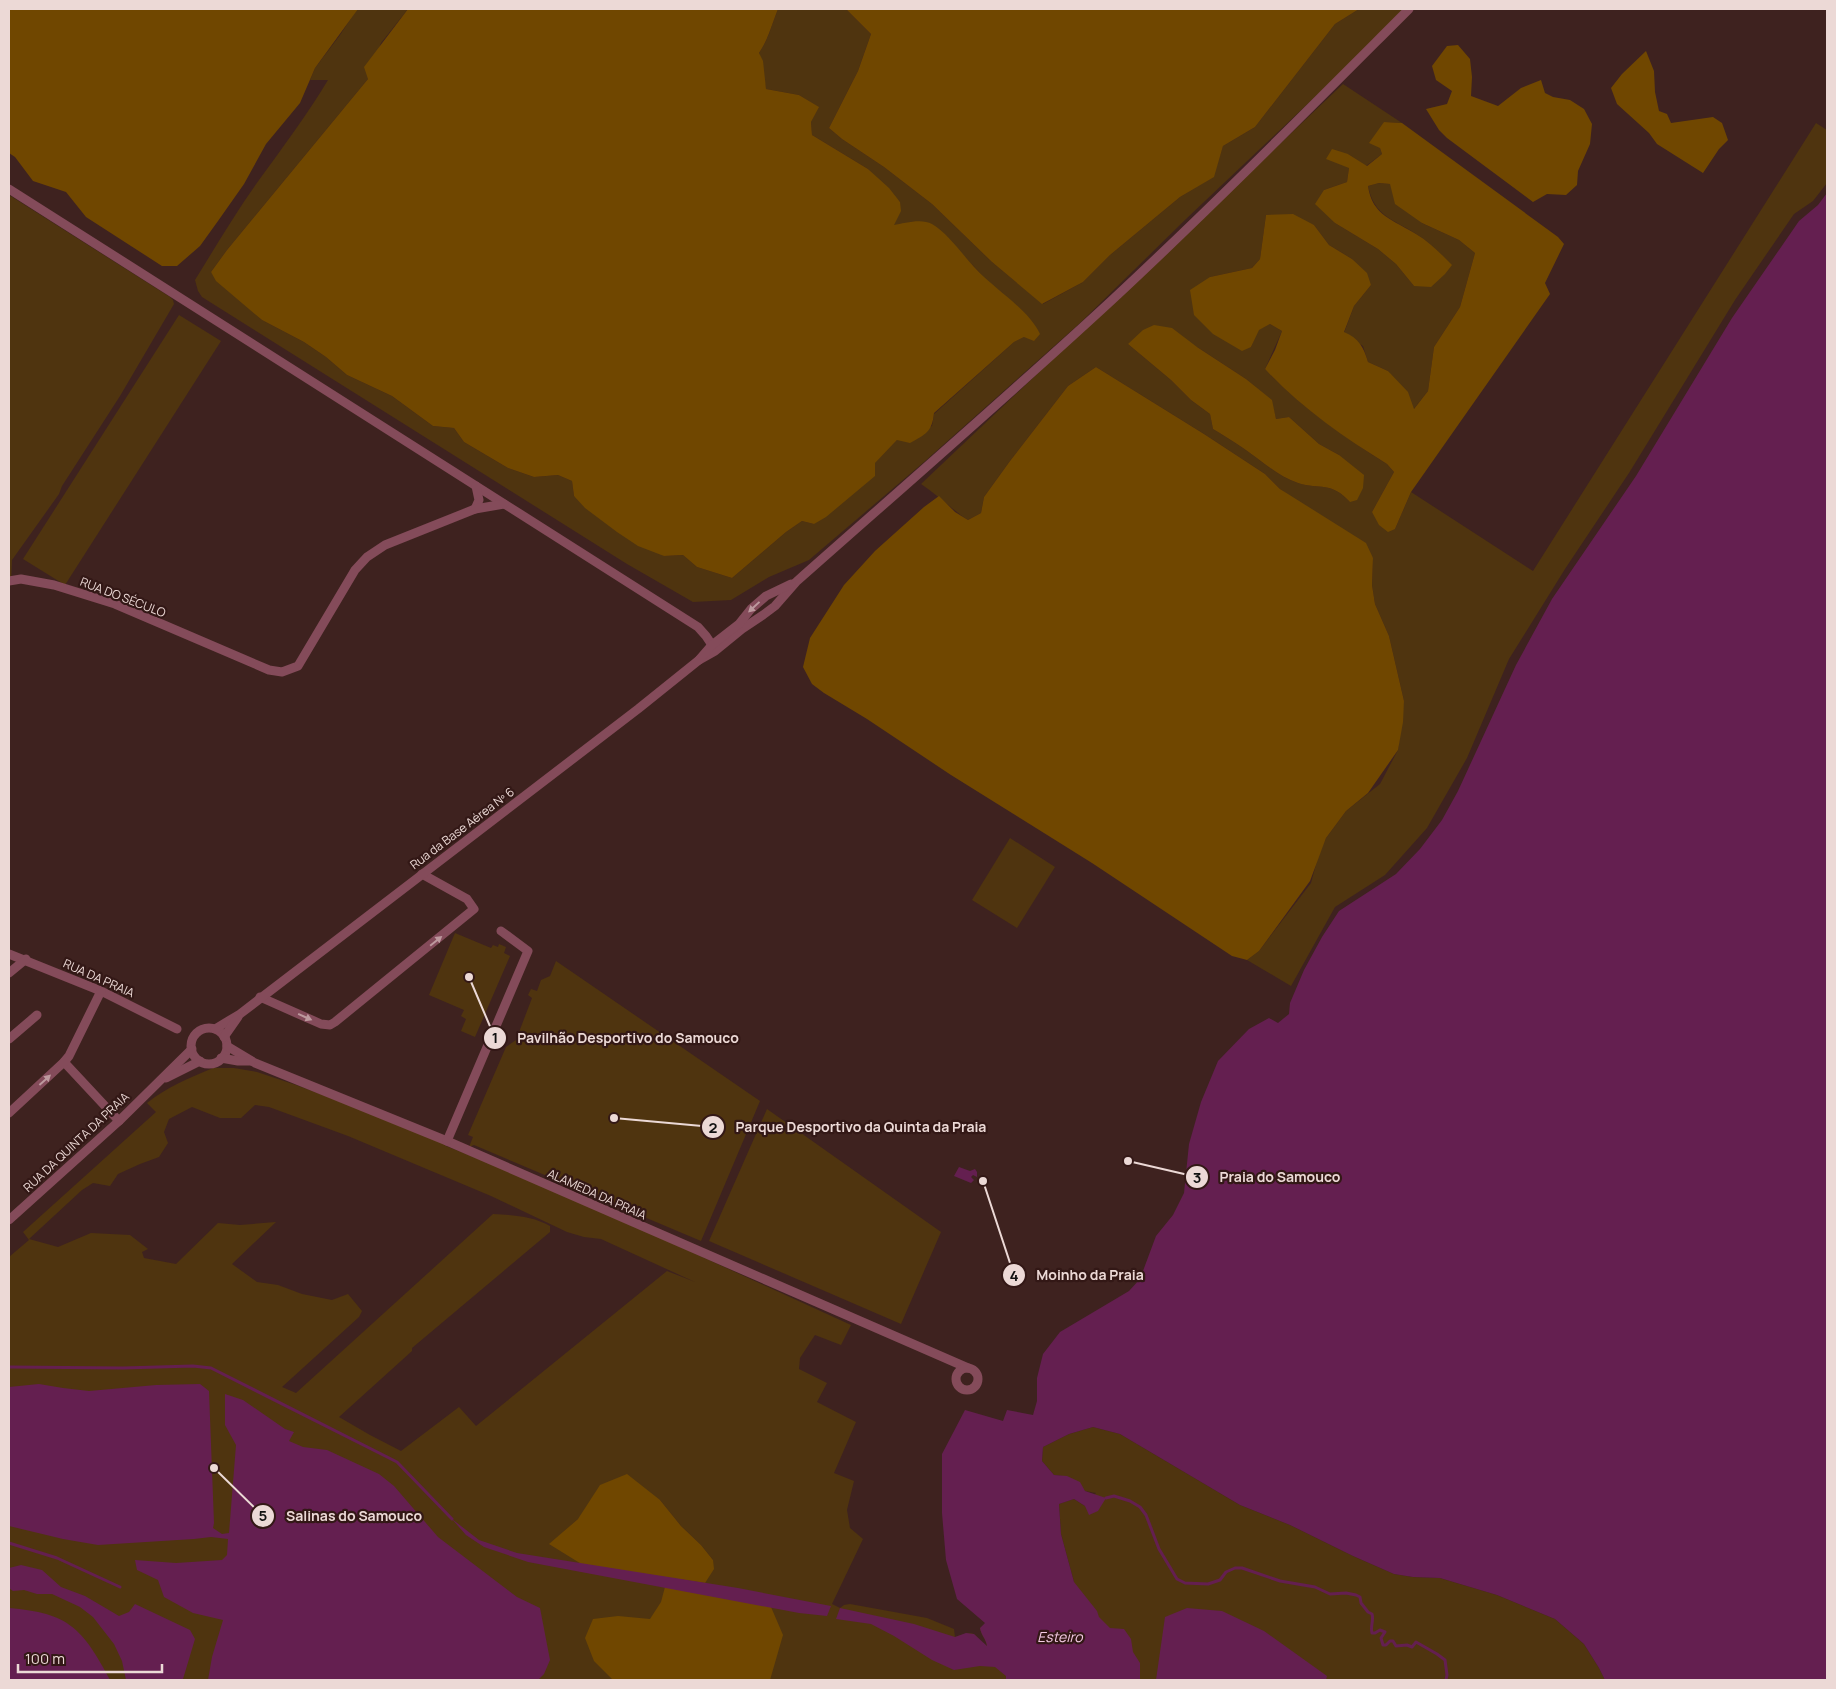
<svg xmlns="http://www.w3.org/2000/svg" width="1836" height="1689" viewBox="0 0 1836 1689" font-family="Manrope,sans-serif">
<rect width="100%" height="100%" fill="#3e221f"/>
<g fill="#4f340f" fill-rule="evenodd">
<path d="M357 9H408L381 43 368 79 227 250 211 272 262 320 304 342 326 357 347 375 392 396 433 426 454 428 464 442 508 468 534 477 558 475 572 481 574 496 664 556 683 555 697 567 732 578 786 532 802 521 814 524 897 440 932 426 934 414 1014 342 1024 337 980 273 946 237 893 225 900 202 868 169 812 135 811 122 818 107 799 95 766 89 759 53C768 40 772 24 778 9H846L871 34 858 71 829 128 842 139 884 167 932 204 992 262 1043 304 1083 282 1110 255 1180 197 1213 177 1223 146 1255 127 1335 24 1359 9H1403L1339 74 1186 219 1080 323 924 462 809 560 769 577 731 600 693 602 627 564 202 297 198 291 195 280C216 246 236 212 259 180 283 147 307 115 328 80H310L315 68 340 35Z"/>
<path d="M1343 84 1402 123 1384 122 1380 148 1382 154 1366 166 1348 154 1349 168 1347 182 1324 190 1335 223 1378 249 1396 264 1414 286 1451 265C1441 254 1430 242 1416 234 1393 219 1374 216 1368 186L1379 183 1390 184 1422 223 1459 240 1475 253 1460 307 1434 347 1428 391 1413 410 1388 371 1368 362 1363 346 1344 333 1354 306 1371 285 1352 259 1329 245 1314 225 1266 215 1260 259 1252 268 1210 277 1251 347 1258 330 1270 324 1282 331 1265 369C1300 406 1344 437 1387 464L1394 472 1372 512 1395 529 1411 492 1533 571 1816 123 1827 130V183L1813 201 1794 214 1735 300 1629 473 1565 569 1509 659 1467 758 1427 828 1385 875 1335 907 1291 986 1247 960 1259 951 1311 883 1318 857 1326 838 1346 811 1380 784 1398 750 1404 701 1389 636 1375 604 1372 585 1373 558 1280 489 1265 474 1204 434 1096 367 1068 386 1010 461 984 497 981 513 968 520C951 509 938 495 921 484ZM1128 344 1197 347 1246 379 1271 400 1276 419 1289 417 1319 444 1339 455 1350 502C1331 481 1320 490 1298 483 1277 476 1261 460 1243 448 1233 441 1223 435 1213 429L1210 414 1191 400 1171 380Z"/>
<polygon points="9,195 170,297 173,300 174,304 120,396 62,486 59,494 12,560 11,581 9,581"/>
<polygon points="179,315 221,341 65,585 23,559"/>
<polygon points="1010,838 1055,867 1017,928 972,900"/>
<polygon points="455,933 491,948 493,945 498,947 499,944 506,947 504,953 510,956 475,1037 461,1031 466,1019 461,1016 464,1010 429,995"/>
<polygon points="556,961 760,1101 701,1241 474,1145 469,1147 473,1137 468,1135 506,1047 516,1040 532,998 528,995 531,989 537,991 541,980 550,976"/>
<path d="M213 1068H234L257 1072 296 1085 435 1137 446 1146 556 1190 851 1325 841 1345 815 1335 800 1358 799 1369 827 1383 817 1402 856 1422 834 1473 854 1481 847 1510 850 1528 863 1539 832 1604 840 1608 844 1605 850 1604 927 1618 954 1629 955 1637C981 1628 971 1637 987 1646 986 1639 981 1635 980 1628L1074 1582 1061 1534 1059 1504 1074 1499 1085 1506 1096 1493 1085 1491C1077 1479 1068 1476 1054 1475L1042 1461 1043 1447 1069 1434 1093 1427 1120 1434 1240 1505 1290 1525 1353 1556 1394 1574 1413 1577 1440 1578 1497 1595 1555 1619 1584 1644 1599 1668 1605 1680H9V1257L29 1240 23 1232 156 1112 147 1103C167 1087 189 1078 213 1068ZM255 1105 269 1107 348 1136 491 1196 567 1232 584 1237 601 1239 695 1282 667 1271 476 1426 459 1407 401 1451 370 1435 339 1417 412 1351V1348L550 1232V1226C533 1216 512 1215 493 1214L296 1393 282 1387 359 1317 362 1311 348 1294 332 1300 302 1294 278 1285 257 1282 232 1264 276 1222 240 1225 218 1223 176 1264 144 1258 142 1252 148 1249 130 1235 91 1233 58 1247 29 1239 82 1190 93 1183 110 1186 118 1174 140 1164 159 1157 168 1143 164 1132 169 1119 192 1107 220 1118H241ZM660 1500 681 1526 701 1545 713 1560 550 1544 578 1519Z"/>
<polygon points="767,1109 941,1232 901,1324 709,1241"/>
</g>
<g fill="#704700">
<polygon points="9,9 358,9 315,68 300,103 266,144 244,184 218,221 200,246 177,266 162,266 86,217 66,192 33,181 15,157 9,153"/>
<path d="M408 9H778C772 24 768 40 759 53L763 61 766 89 799 95 819 107 811 122 812 135 868 169 889 188 900 202 901 211 894 225C904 223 922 218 932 224 950 235 963 256 978 271 997 291 1029 310 1040 334L1034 341 1024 337 1014 342 934 413C932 432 926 434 910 443L897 440 875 463V476L826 517 814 524 802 521 786 532 732 578 697 567 683 555 664 556 638 546 617 532 585 508 574 496 572 481 558 475 534 477 508 468 464 442 454 428 433 426 392 396 347 375 326 357 304 342 262 320 216 281 211 272 227 250 368 79 364 67Z"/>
<polygon points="846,9 1359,9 1335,24 1255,127 1223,146 1214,177 1180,197 1110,255 1083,282 1042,304 992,262 932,204 884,167 842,139 829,128 858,71 871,34"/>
<polygon points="1458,45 1470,59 1472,77 1471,96 1498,106 1521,88 1541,80 1545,93 1553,97 1570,100 1584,109 1592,124 1590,144 1578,171 1577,185 1566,195 1547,194 1533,202 1447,138 1439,130 1426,109 1447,104 1452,91 1436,80 1432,66 1447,46"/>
<polygon points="1646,51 1654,71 1655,92 1659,111 1667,114 1671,123 1713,117 1722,123 1728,140 1719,149 1703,173 1657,144 1649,133 1617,104 1611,88 1622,74"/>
<path d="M1384 122 1402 123 1558 237 1564 244 1545 283 1550 294 1411 492 1395 529 1388 532 1379 525 1372 512 1394 472 1387 464C1343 437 1299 406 1265 369L1275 350 1282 331 1270 324 1259 330 1251 347 1242 351 1213 334 1194 315 1190 290 1210 277 1252 268 1260 259 1266 215 1293 214 1314 225 1329 245 1352 259 1367 273 1371 285 1354 306 1344 332C1359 338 1364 348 1368 362L1388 371 1408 392 1414 409 1428 391 1434 347 1460 307 1475 253 1459 240 1422 223 1395 204 1390 184 1379 183 1368 186C1372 216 1394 220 1416 234 1430 242 1441 254 1452 265L1445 274 1431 287 1414 286 1396 264 1378 249 1335 223 1315 204 1324 190 1347 182 1349 168 1326 159 1332 149 1348 154 1367 166 1382 154 1380 148 1369 143Z"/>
<path d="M1154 325 1172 328 1197 347 1246 379 1272 400 1276 419 1289 417 1319 444 1339 455 1364 475 1363 488 1357 500 1350 502C1331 481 1320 490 1298 483 1277 476 1261 460 1243 448 1233 441 1223 435 1213 429L1210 414 1191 400 1171 380 1128 344 1143 330Z"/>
<polygon points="1096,367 1204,434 1265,474 1280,489 1366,543 1373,558 1372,585 1375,604 1389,636 1404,701 1403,722 1398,750 1368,793 1346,811 1326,838 1310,881 1259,951 1247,960 1232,956 1092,863 951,775 867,719 824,693 812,684 803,667 810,638 844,585 875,551 924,507 939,496 955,512 968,520 981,513 984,497 1010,461 1068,386"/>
<polygon points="627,1474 660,1500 681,1526 701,1545 713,1560 714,1569 705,1583 583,1565 549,1544 578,1519 600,1485"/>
<polygon points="665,1587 771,1607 783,1635 770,1680 613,1680 594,1661 585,1638 593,1619 618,1616 650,1619 661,1602"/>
</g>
<g fill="#641f50">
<path d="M1827 193V1680H1605L1599 1668 1584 1644 1555 1619 1497 1595 1440 1578 1413 1577 1394 1574 1353 1556 1290 1525 1240 1505 1120 1434 1093 1427 1069 1434 1043 1447 1042 1461 1054 1475 1067 1476 1080 1482 1085 1491 1106 1498 1098 1511 1089 1515 1085 1506 1074 1499 1059 1504 1061 1534 1074 1582 1097 1611 1099 1617 1110 1628 1124 1629 1131 1639 1133 1652 1140 1663V1680H1006V1676L995 1667 980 1666 954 1670 932 1660 894 1636 871 1624 836 1619 840 1608 914 1624 955 1637 966 1633 974 1634 987 1646C986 1639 981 1635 980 1628L985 1623 957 1599 946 1560 942 1513V1454L965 1410 1003 1421 1007 1410 1033 1415 1037 1401V1378L1043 1354 1060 1332 1129 1291 1140 1279 1156 1236 1173 1215 1184 1193 1189 1144 1201 1102 1218 1061 1249 1029 1269 1018 1278 1023 1289 1014 1290 1003 1304 970 1322 937 1339 911 1396 874 1420 849 1442 820 1458 791 1516 665 1552 599 1636 476 1732 318 1799 221 1818 205Z"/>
<polygon points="959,1167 970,1171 975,1169 977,1172 977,1177 973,1175 971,1177 974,1180 971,1183 954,1176"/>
<polygon points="39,1384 63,1388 89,1391 156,1385 200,1384 209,1391 214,1523 213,1528 222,1534 229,1533 236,1445 225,1425 225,1394 243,1400 285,1429 294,1432 289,1441 303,1447 327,1450 379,1474 394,1486 438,1537 517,1597 540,1608 550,1660 544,1674 538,1680 208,1680 212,1657 223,1620 193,1613 164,1597 158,1580 137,1570 135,1560 176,1563 222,1560 227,1555 228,1539 211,1537 194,1539 98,1545 63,1539 9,1526 9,1387"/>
<polygon points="452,1519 479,1540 517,1553 738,1588 831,1606 827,1616 799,1613 528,1562 484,1547 466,1535"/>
<polygon points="21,1565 42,1570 61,1587 85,1596 119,1616 129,1612 135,1604 190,1630 195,1639 183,1679 180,1680 126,1680 122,1661 114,1644 93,1617 80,1607 52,1594 37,1594 24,1590 13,1591 9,1588 9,1568"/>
<path d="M9 1608C69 1613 82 1628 110 1680H9Z"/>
<polygon points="1187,1608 1222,1611 1264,1631 1327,1676 1326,1680 1156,1680 1165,1617"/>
</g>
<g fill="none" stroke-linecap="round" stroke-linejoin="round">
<g stroke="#641f50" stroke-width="3">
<polyline points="9,1367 123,1368 193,1366 211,1368 397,1462 452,1519"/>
<path d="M1106 1498 1114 1496 1130 1501 1140 1507 1146 1515 1159 1549 1177 1579 1185 1583 1208 1584 1220 1580 1226 1572 1235 1568H1242L1280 1581 1315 1587 1330 1594 1346 1593 1356 1595 1360 1597 1361 1603 1368 1612 1372 1614C1374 1621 1370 1626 1372 1633H1375L1380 1630 1385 1632 1381 1638 1383 1645H1386L1390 1641H1393L1396 1646 1407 1645 1412 1647 1416 1642 1437 1654 1445 1660 1447 1675 1446 1680"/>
<polyline points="9,1543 57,1558 120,1587"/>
</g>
<g stroke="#844b5a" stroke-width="9">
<polyline points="9,189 698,627 706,636 712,645"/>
<polyline points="475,509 479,500 476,486"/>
<polyline points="9,581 21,579 54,585 115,604 269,670 282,672 298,666 355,570 367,557 385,545 475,509 504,504"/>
<path d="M699 660 715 651 742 629 763 615 775 606 796 582C901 489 1007 397 1111 301 1213 206 1311 107 1409 9"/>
<polyline points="9,954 101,991 177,1029"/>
<polyline points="9,973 26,959"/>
<polyline points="260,997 321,1024 330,1025 335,1022 474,909 467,899 422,874"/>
<circle cx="209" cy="1046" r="18"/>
<polyline points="215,1029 240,1014 638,709 699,660 712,645 739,624 751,609 766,596 791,584"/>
<polyline points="224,1037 238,1017"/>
<polyline points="9,1039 37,1015"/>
<polyline points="227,1046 255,1063 447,1141 968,1368"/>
<polyline points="221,1058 238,1061 251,1061"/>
<polyline points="64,1062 119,1121"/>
<polyline points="166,1078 200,1061"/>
<polyline points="9,1113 64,1062 69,1056 101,991"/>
<polyline points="447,1141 528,951 501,931"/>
<polyline points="9,1220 119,1121 192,1049"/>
<circle cx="967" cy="1379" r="11"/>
</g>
</g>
<defs><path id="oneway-solid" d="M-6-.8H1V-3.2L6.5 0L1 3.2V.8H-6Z" transform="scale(1.25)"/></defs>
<g fill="#bd999e">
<use href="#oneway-solid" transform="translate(754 607) rotate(137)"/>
<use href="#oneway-solid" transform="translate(436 941) rotate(-39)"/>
<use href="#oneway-solid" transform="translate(305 1017) rotate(24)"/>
<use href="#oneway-solid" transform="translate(45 1080) rotate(-42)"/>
</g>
<g text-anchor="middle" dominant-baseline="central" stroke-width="4.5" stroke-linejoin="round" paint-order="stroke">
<g font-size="12" fill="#ecd9d6" stroke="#331816">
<text transform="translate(123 597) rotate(21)">RUA DO SÉCULO</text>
<text transform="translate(462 828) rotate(-37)">Rua da Base Aérea Nº 6</text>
<text transform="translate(99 978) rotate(24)">RUA DA PRAIA</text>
<text transform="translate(76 1142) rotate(-43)">RUA DA QUINTA DA PRAIA</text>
<text transform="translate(597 1194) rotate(24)">ALAMEDA DA PRAIA</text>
</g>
<g font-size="14" font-style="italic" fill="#f5cbe5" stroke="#331816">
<text x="1060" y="1636">Esteiro</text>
</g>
</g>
<path fill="none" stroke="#ecd9d6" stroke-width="2" d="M469 977L495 1038M614 1118L713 1127M1128 1161L1197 1177M983 1181L1014 1275M214 1468L263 1516"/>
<g fill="#ecd9d6" stroke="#331816" stroke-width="2">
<circle cx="469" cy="977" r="5"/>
<circle cx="614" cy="1118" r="5"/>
<circle cx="1128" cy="1161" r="5"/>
<circle cx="983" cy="1181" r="5"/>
<circle cx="214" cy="1468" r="5"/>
<circle cx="495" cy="1038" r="12"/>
<circle cx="713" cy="1127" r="12"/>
<circle cx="1197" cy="1177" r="12"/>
<circle cx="1014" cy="1275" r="12"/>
<circle cx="263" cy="1516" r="12"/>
</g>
<g font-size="15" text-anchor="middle" font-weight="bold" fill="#111">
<text x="495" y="1043">1</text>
<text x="713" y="1133">2</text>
<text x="1197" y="1183">3</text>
<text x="1014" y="1281">4</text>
<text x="263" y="1521">5</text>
</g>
<g font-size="14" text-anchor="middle" font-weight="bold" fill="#ecd9d6" stroke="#331816" stroke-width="4.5" stroke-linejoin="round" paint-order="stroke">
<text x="628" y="1043">Pavilhão Desportivo do Samouco</text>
<text x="861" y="1132">Parque Desportivo da Quinta da Praia</text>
<text x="1280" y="1182">Praia do Samouco</text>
<text x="1090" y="1280">Moinho da Praia</text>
<text x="354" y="1521">Salinas do Samouco</text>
</g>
<rect width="1836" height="1689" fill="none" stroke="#ecd9d6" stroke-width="20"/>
<path d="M18 1664v8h144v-8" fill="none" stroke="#ecd9d6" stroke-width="2.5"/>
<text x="25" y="1664" font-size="15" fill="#ecd9d6" stroke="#331816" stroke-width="4" paint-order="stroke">100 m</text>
</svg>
